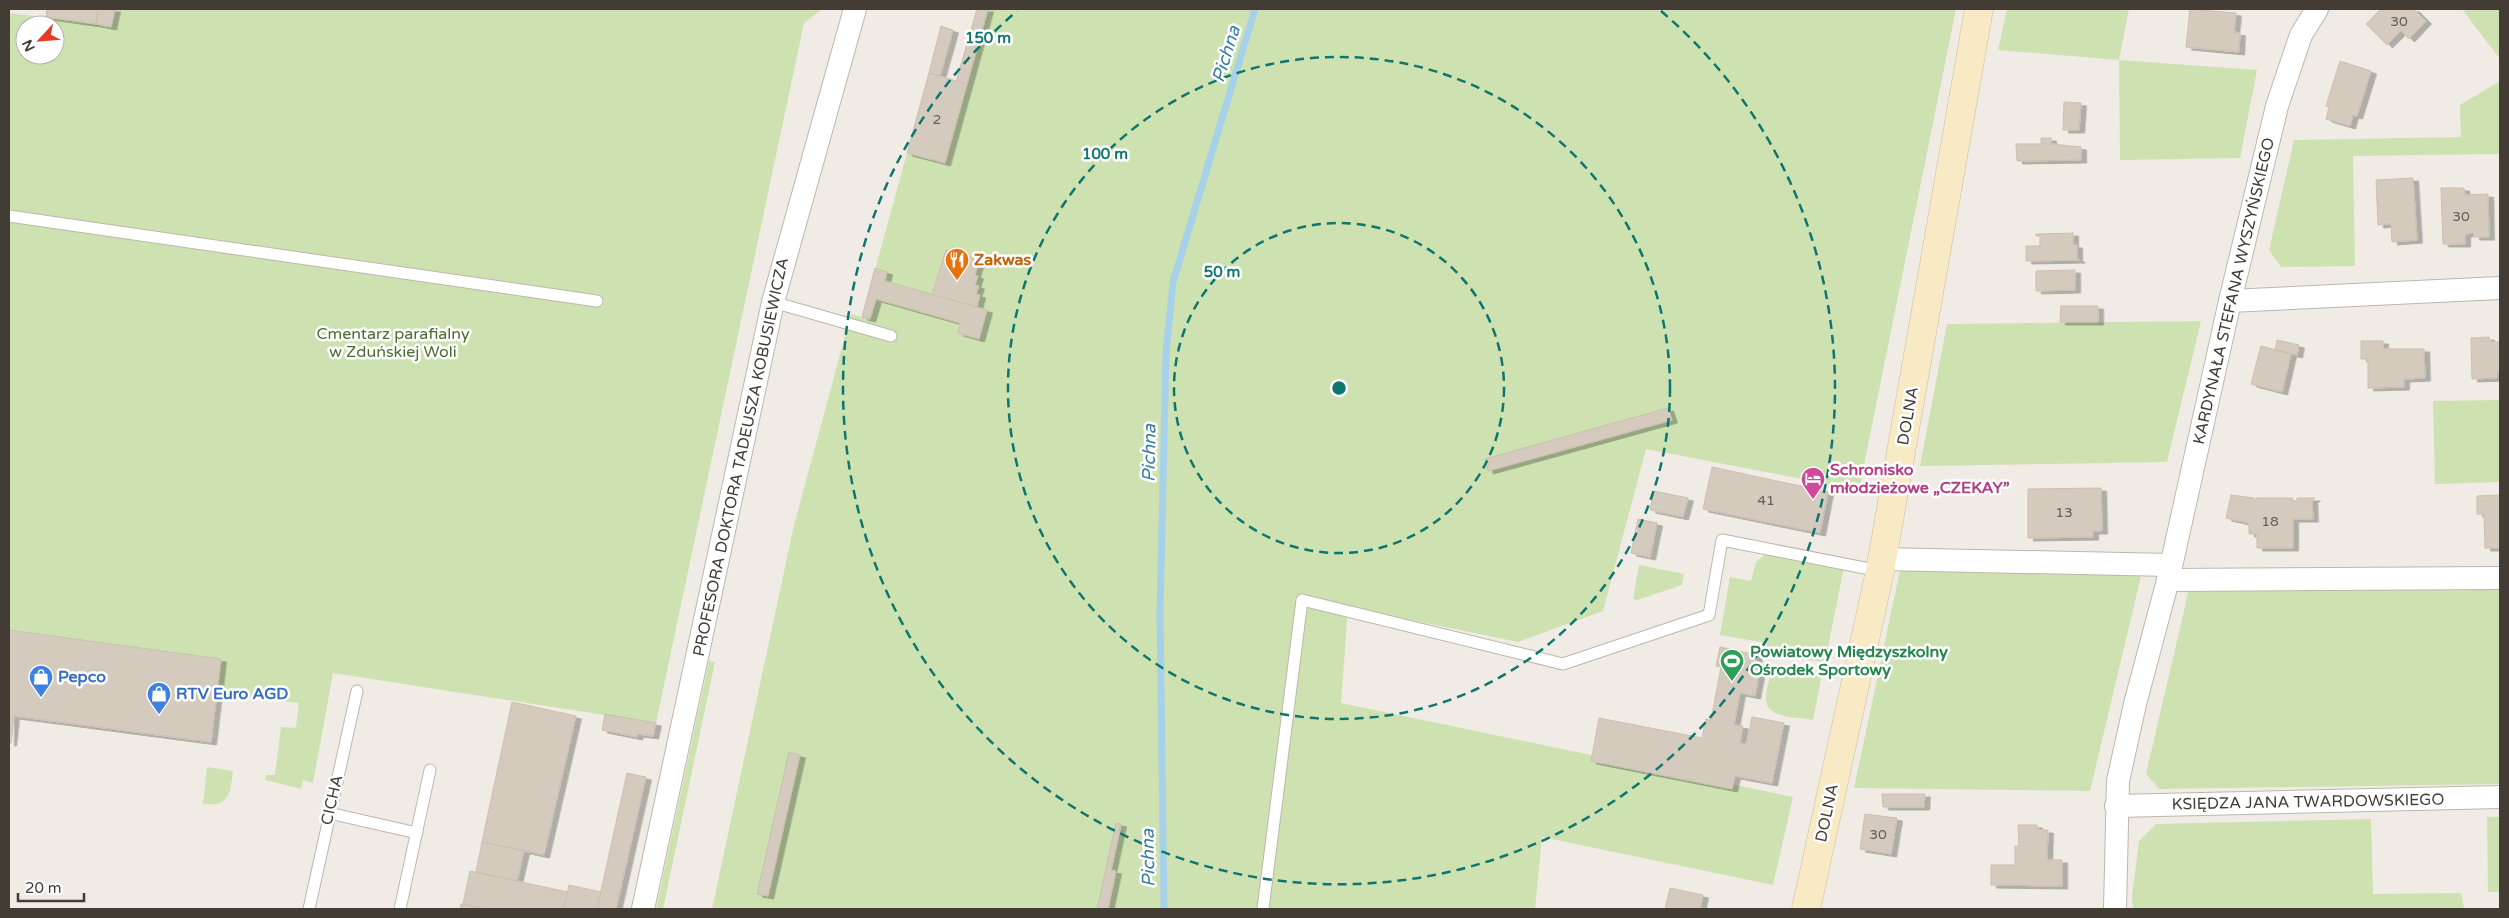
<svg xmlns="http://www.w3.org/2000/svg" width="2509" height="918" viewBox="0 0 2509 918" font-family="'Varela Round',sans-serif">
<defs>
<filter id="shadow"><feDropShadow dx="5.5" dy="3" stdDeviation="0" flood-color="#0004"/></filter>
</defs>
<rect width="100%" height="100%" fill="#f0ece5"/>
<g fill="#cee1b1" fill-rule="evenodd">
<path d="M115 9H822L804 23 656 723 333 673 313 783 303 780 301 789 265 780 266 775H275L281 727 296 728 299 703 217 693 221 659 9 630V13L111 26ZM25 25H55V55H25Z"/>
<polygon points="977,9 1956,9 1859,490 1646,449 1603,611 1518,642 1348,607 1341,703 1793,797 1773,885 1542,837 1535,909 712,909 794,525 851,314 862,317 929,73 956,81"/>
<polygon points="2007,9 2129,9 2119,60 2257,70 2240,158 2120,160 2119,60 1998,50"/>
<polygon points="2462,9 2500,9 2500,59"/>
<polygon points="2500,81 2500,154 2353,156 2355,266 2281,267 2269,250 2294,140 2461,137 2460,105"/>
<polygon points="2201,321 2167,462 1920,466 1947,324"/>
<polygon points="2500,400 2500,482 2435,484 2433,401"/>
<polygon points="1766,554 1844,567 1825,662 1765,655 1767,643 1720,635 1730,577 1751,581 1756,562"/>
<polygon points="1639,565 1684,574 1682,585 1637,600 1633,599"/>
<polygon points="1900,570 2142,572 2090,791 1854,788"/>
<polygon points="2500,585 2500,784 2159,789 2146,774 2189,589"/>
<polygon points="709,661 715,662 663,909 656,909"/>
<path d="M1794 671 1822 674 1813 720C1799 717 1768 719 1766 701 1765 693 1769 681 1771 674Z"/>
<path d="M207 767 233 771C230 793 230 807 203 804Z"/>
<polygon points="2487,817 2500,817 2500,892 2488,892"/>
<polygon points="2371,819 2373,894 2461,893 2464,909 2133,909 2132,896 2139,841 2156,824"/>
</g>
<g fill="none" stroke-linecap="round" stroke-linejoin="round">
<polyline stroke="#a6d1e8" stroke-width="7" points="1164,909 1160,613 1166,354 1173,282 1255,9"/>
</g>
<g fill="#d4cabe" stroke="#cbbfaf" filter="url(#shadow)">
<polygon points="47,9 98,9 96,24 46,17"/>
<polygon points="98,9 115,9 111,27 96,24"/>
<polygon points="977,9 988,9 967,84 956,82"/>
<polygon points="2190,9 2236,13 2234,32 2240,33 2239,52 2186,47"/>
<polygon points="2381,9 2383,11 2386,9 2414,9 2426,21 2409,39 2401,31 2387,45 2366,24"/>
<polygon points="941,26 953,30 940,76 929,73"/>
<polygon points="2340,61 2371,71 2357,116 2353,115 2350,126 2326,119 2329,107 2326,106"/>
<polygon points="929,73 967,84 945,163 907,153"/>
<polygon points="2064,102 2081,103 2079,130 2063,130"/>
<polygon points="2041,138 2051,138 2051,144 2081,147 2081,160 2017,161 2016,144 2041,144"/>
<polygon points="2413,178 2417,240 2392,242 2391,224 2378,225 2376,180"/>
<polygon points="2441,188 2464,188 2465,195 2488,194 2489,237 2474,237 2474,233 2465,234 2465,244 2443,244"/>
<polygon points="2073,233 2073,245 2077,245 2077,258 2080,260 2026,261 2026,246 2040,246 2040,236 2036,236 2036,234"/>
<polygon points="946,250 974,259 973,263 978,264 975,275 978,276 975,285 979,286 976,294 980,295 977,307 932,295"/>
<polygon points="875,268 887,272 885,281 987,310 979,339 958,333 960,323 876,299 870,319 862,317"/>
<polygon points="2075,270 2075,290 2036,291 2036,271"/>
<polygon points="2061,306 2098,306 2098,322 2060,322"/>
<polygon points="2489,337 2490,342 2500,342 2500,370 2498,370 2497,378 2472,379 2471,338"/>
<polygon points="2277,340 2299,345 2297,355 2275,350"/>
<polygon points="2361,341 2383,341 2383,349 2424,349 2425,378 2404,379 2404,387 2368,388 2368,359 2361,359"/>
<polygon points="2261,346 2291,354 2282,392 2251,384"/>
<polygon points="1668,408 1672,420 1488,471 1485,459"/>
<polygon points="1712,467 1828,492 1820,533 1703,509"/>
<polygon points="2101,488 2102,531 2093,531 2093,537 2028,538 2028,489"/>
<polygon points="1654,491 1688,498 1683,517 1650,510"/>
<polygon points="2231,495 2254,498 2254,501 2256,501 2256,498 2293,498 2293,501 2297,501 2297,498 2315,498 2312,500 2313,519 2293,519 2293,548 2257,548 2257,534 2249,534 2249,523 2226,518"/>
<polygon points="2500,495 2500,548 2485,548 2484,514 2477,514 2477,496"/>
<polygon points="1638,519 1657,523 1650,557 1631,553"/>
<polygon points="9,630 221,659 211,742 14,716 11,743 9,743"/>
<polygon points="1720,647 1757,655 1755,669 1760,670 1755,696 1740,693 1734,725 1743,726 1740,743 1747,744 1752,717 1784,723 1772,783 1735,776 1732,789 1591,761 1599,718 1702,738 1706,719 1711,720 1721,667 1716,666"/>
<polygon points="512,702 576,716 544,855 482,842"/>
<polygon points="605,714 656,723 653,736 638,734 637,737 602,730"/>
<polygon points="789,752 800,755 768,896 757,894"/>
<polygon points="627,773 646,777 616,909 597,909"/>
<polygon points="1882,794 1925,794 1924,807 1883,807"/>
<polygon points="1865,814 1897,818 1891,854 1860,849"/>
<polygon points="1116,823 1121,824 1111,870 1116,871 1108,909 1097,909"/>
<polygon points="2018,825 2037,825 2038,830 2048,830 2047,860 2062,860 2062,886 1991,885 1991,865 2015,865 2015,846 2019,846"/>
<polygon points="482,842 524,851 517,881 476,872"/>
<polygon points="470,871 568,892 564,909 484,909 463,904"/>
<polygon points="569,885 601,892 597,909 564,909"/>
<polygon points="1670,888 1703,895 1700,909 1665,909"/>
<polygon points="461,904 463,904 484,909 460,909"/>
</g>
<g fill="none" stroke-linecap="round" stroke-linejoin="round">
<defs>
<g id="lane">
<polyline points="9,216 597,301"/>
<polyline points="773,302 891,336"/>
<polyline points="329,813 417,833"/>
<polyline points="309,909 357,691"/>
<polyline points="400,909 430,770"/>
<polyline points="1263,909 1302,600 1563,664 1709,615 1722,540 1880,571"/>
</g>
<g id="street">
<polyline points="2230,301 2500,288"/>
<polyline points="1882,559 2171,565"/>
<polyline points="2168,580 2500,578"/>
<polyline points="2116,806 2500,797"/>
<polyline points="643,909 773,302 855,9"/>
<polyline points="2115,909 2118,781 2135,704 2168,580 2230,301 2277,106 2301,35 2317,9"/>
</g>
<polyline id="secondary" points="1806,909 1880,571 1979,9"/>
</defs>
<use href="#lane" stroke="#beb6ab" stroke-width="13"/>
<use href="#street" stroke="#beb6ab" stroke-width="24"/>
<use href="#secondary" stroke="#ccbc98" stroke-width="29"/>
<use href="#lane" stroke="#fff" stroke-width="11"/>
<use href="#street" stroke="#fff" stroke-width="22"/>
<use href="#secondary" stroke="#f9eac6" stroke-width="28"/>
</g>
<g fill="none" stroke="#0f766e" stroke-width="2.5" stroke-dasharray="9 6">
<circle cx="1339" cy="388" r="165"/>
<circle cx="1339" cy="388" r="331"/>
<path d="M1661 11A496 496 0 1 1 1017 11"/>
</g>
<defs>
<symbol id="restaurant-pin" viewBox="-11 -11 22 30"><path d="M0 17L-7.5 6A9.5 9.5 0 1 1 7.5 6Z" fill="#e8710a" stroke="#fff"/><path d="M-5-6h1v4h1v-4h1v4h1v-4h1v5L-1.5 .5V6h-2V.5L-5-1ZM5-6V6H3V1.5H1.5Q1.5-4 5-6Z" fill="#fff"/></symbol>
<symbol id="hotel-pin" viewBox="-11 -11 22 30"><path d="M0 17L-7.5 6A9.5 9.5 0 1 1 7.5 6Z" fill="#d1479c" stroke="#fff"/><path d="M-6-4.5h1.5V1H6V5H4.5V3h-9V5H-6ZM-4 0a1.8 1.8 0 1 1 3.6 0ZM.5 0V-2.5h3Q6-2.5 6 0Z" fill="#fff"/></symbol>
<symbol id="stadium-pin" viewBox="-11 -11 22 30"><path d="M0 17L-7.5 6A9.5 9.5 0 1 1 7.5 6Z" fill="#2e9e5b" stroke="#fff"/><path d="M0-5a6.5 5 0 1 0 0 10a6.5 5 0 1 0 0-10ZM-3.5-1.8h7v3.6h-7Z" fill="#fff"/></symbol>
<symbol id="shop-pin" viewBox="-11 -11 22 30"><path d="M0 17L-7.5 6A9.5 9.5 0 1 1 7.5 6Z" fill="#3f7fe0" stroke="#fff"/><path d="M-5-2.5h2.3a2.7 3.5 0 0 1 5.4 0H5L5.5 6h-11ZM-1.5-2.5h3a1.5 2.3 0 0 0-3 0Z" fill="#fff"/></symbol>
</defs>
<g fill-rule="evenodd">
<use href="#restaurant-pin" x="943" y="246" width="28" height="38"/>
<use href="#hotel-pin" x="1799" y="465" width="28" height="38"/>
<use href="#stadium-pin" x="1718" y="647" width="28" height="38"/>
<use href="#shop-pin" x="27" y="663" width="28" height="38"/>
<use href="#shop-pin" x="145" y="680" width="28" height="38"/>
</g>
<g text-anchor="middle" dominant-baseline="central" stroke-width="5" stroke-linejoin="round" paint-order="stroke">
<g font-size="14" fill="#666057">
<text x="2399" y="21">30</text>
<text x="937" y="119">2</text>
<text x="2461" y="216">30</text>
<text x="1766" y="500">41</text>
<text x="2064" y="512">13</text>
<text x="2270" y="521">18</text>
<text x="1878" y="834">30</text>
</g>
<g font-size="16" font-weight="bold" fill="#c56008" stroke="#fff" text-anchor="start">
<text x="974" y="260">Zakwas</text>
</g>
<g font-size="16" fill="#423c35" stroke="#fff">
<text transform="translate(2234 291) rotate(-77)">KARDYNAŁA STEFANA WYSZYŃSKIEGO</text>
<text transform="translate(1908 416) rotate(-80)">DOLNA</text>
<text transform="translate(741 457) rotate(-78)">PROFESORA DOKTORA TADEUSZA KOBUSIEWICZA</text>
<text transform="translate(332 800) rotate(-77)">CICHA</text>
<text transform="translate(2308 802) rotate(-1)">KSIĘDZA JANA TWARDOWSKIEGO</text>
<text transform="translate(1827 813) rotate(-78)">DOLNA</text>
</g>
<g font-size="16" fill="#4a6e2e" stroke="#fff">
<text x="393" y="334">Cmentarz parafialny<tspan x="393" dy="18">w Zduńskiej Woli</tspan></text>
</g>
<g font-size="16" font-weight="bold" fill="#b23c85" stroke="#fff" text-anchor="start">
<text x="1830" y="470">Schronisko<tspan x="1830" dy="18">młodzieżowe „CZEKAY”</tspan></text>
</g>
<g font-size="16" font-weight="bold" fill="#27864d" stroke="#fff" text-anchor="start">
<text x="1750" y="652">Powiatowy Międzyszkolny<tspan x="1750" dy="18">Ośrodek Sportowy</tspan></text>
</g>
<g font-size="16" font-weight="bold" fill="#366cbe" stroke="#fff" text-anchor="start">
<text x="58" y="677">Pepco</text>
<text x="176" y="694">RTV Euro AGD</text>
</g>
<g font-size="18" font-style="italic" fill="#397ca3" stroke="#fff">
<text transform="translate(1226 54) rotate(-73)">Pichna</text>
<text transform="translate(1149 453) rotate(-89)">Pichna</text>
<text transform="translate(1148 858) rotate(-91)">Pichna</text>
</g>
</g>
<circle cx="1339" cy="388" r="8" fill="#0f766e" stroke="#fff" stroke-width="2.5"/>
<g font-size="15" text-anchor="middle" font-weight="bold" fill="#0f766e" stroke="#fff" stroke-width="5" stroke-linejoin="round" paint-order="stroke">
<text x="988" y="43">150 m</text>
<text x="1105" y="159">100 m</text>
<text x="1222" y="277">50 m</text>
</g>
<rect width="2509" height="918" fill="none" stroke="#423c35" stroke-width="20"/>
<g transform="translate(40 40) rotate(244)"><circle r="24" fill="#ffffff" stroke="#b3b1ae"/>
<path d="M0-4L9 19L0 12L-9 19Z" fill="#e63a27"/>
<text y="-8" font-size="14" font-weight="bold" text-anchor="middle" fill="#423c35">N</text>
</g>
<path d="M18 893v8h66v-8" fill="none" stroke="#423c35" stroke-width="2.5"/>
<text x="25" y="893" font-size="15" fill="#423c35" stroke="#ffffff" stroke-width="4" paint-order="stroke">20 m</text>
</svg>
